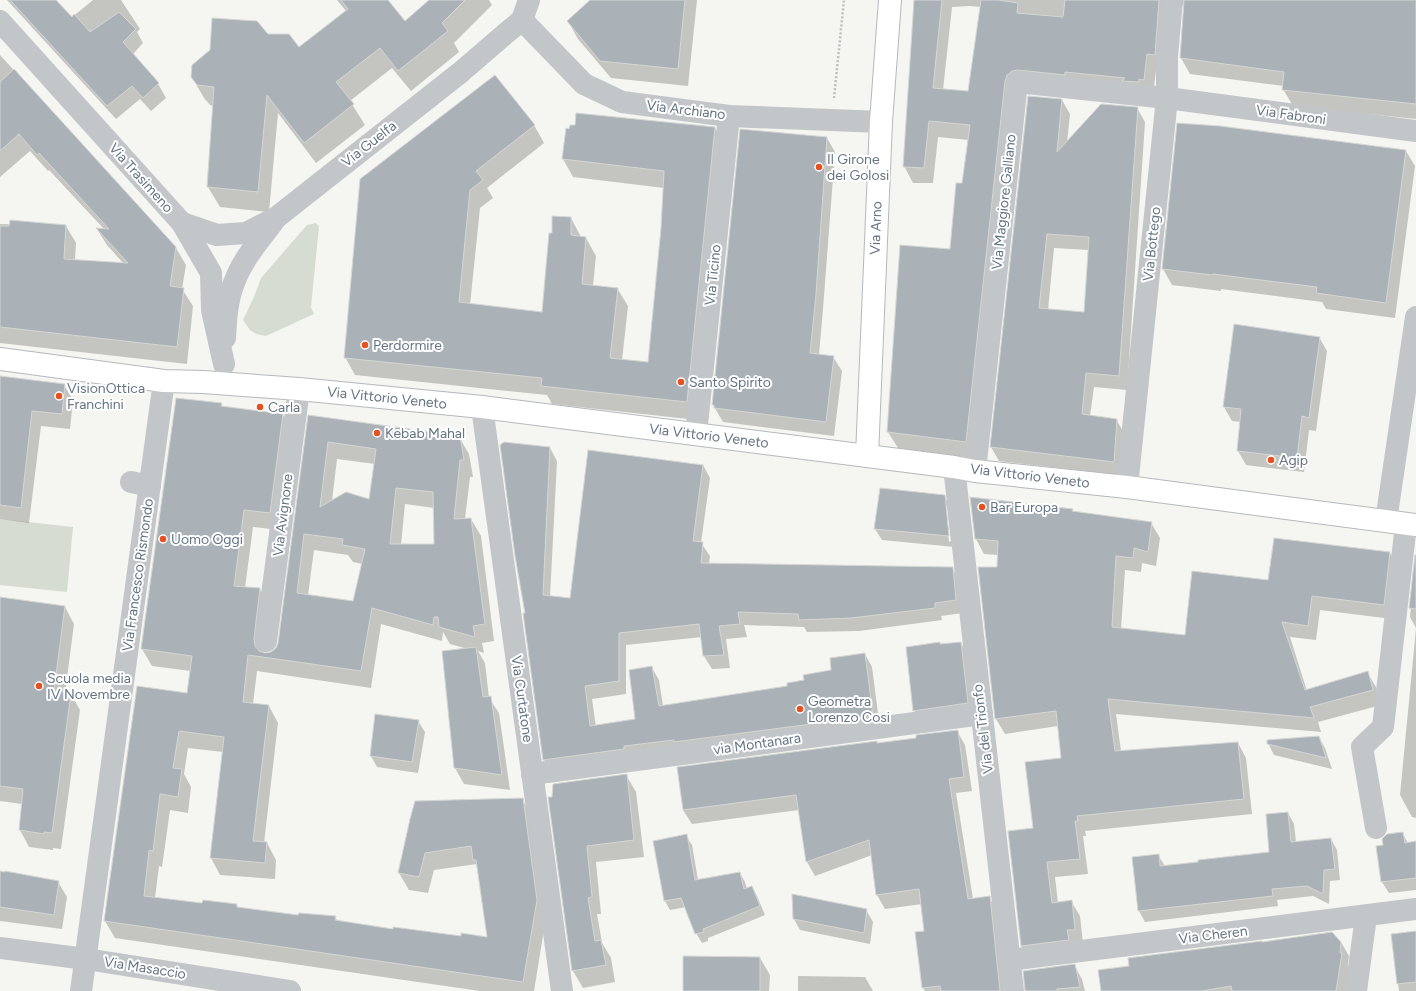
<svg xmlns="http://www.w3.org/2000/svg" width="1416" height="991" viewBox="0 0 1416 991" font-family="Figtree,sans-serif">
<rect width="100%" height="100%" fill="#f5f5f1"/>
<g fill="#d6dcd2">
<polygon points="316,223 319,226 311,307 314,314 266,336 256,334 250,330 243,320 254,297 261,278 307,225"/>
<polygon points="0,519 73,527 67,592 0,585"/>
</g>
<g fill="#0003" fill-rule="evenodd">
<polygon points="7,0 54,0 71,18 93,0 121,0 140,29 137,32 143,43 133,54 158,84 166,98 151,111 140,99 116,119"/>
<polygon points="337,0 386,0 405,22 431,0 489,0 492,5 454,43 459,52 411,91 392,68 350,101 365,125 316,163 278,113 269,212 220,207 208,187 213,106 210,105 204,98 192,77 267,35 299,49 346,11"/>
<polygon points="591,0 697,0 688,86 611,78 578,39 568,21"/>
<path d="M915 0H1416V119L1293 106 1283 89 1284 86 1190 74 1181 58 1185 4H1183L1163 71 1156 70 1153 96 1022 86 974 458 898 448 888 432 951 250 963 184 969 140 938 137 933 183H913L904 166ZM970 6 981 7 969 92 943 90 952 7Z"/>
<polygon points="0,55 176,248 186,265 182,289 193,306 187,364 0,343 0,224 66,226 76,243 75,260 124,264 107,245 97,229 104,229 49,170 48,171 30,151 0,177"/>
<path d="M1029 97 1062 100 1070 114 1067 143 1137 108 1145 122 1127 390 1094 387 1090 416 1116 419 1124 433 1121 475 999 461 991 447ZM1054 248 1089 250 1084 313 1048 310Z"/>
<polygon points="534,125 544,143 487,188 493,198 480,208 470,305 543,314 553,234 571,218 581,237 586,238 596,256 593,286 617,288 628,306 622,360 649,363 662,228 664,188 573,177 563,159 715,128 725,146 697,420 552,404 547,395 355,375 345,357 361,180"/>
<polygon points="827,138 835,152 823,309 819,355 833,357 842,371 834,436 723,422 713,405"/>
<polygon points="1406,151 1415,166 1395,318 1326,309 1322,302 1221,289 1221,291 1172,285 1163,269"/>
<polygon points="1319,337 1327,351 1316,431 1309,430 1304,472 1246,465 1238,451 1241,422 1232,421 1224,407"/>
<polygon points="0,377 64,385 73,400 70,429 41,426 29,523 0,519"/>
<path d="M221 404 223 407 283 415 292 432 279 530 253 527 245 588 260 589 269 606 263 654 272 653 277 649 279 643 309 416 459 437 469 454 473 477H470L465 519H471L481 536 494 641 482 643 484 653 478 651 485 663 489 698 499 713 510 790 464 784 455 768 468 649 450 644 443 632 442 641 381 624 371 688 257 671 253 704 269 706 278 723 264 843H267L276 860 275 879 220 875 211 858 223 752 188 748 184 774 191 787 188 813 170 810 162 867 159 866 155 898 203 904 236 905 238 908 299 916 335 917 338 922 394 930 488 938 477 864 434 870 428 893 409 890 399 873 411 819 522 799 532 816 546 917 534 991H480L115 938 105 921 188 694 191 671 152 666 142 649ZM337 459 375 464 370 501H332ZM405 504 434 508 435 545H401ZM314 550 348 555 353 562 363 564 353 602 308 595Z"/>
<polygon points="550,448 557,461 550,597 571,599 703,465 710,478 701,543 710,556 709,564 952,568 960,581 963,613 941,616 942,620 859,631 807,632 804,627 744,625 747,637 726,639 730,668 712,669 704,656 702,637 626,645 626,694 592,699 596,727 636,720 652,668 659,680 663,706 788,687 833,671 865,654 872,667 880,729 551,772 544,760 527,614"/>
<path d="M944 496 951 507 955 547 882 540 875 529ZM945 506H947L951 541 949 542Z"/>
<polygon points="1072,510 1073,512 1151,523 1160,538 1156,566 1142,563 1141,572 1125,570 1121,629 1186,636 1269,581 1390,553 1398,568 1392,619 1320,610 1316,640 1290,637 1307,691 1367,672 1376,687 1381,705 1318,722 1321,732 1116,714 1121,751 1238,743 1246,758 1252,814 1085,831 1086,836 1083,836 1088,874 1055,877 1058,903 1071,901 1080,916 1083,944 1030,961 1021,946 1034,829 1062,759 1058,726 1005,734 996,719 998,555 984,554 976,539"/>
<polygon points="1416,556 1416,818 1412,817 1400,795 1416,628 1410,617"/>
<polygon points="0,598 65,607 74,624 65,693 71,694 80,710 61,849 53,848 53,850 29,847 20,830 22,804 0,801"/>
<polygon points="961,643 967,654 974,714 921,722 914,710 940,645"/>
<polygon points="376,715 418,721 425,732 418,773 377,767 371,756"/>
<polygon points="957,731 965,745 972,791 956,793 973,899 989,897 997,911 1006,991 925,991 923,988 916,933 925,932 922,904 885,909 877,895 872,855 815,876 807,862 799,810 692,824 683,810 877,744 918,739"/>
<polygon points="1319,737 1325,748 1332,769 1274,755 1268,743"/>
<polygon points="626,775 636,792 644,857 596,862 601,914 597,914 602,943 611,958 615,982 583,988 573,971 549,798"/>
<polygon points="1288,813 1294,824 1296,842 1331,839 1337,850 1340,880 1330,881 1329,904 1313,896 1277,900 1278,906 1145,922 1139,911 1133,858 1158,855 1165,866 1270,853"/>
<polygon points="1402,833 1408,843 1416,842 1416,890 1389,893 1382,882 1377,847 1384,846"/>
<polygon points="686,836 692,845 698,880 740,873 745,882 747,889 752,887 757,896 765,915 708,938 708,941 702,943 696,933 686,907 670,910 665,901 654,842"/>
<polygon points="0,873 58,882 67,897 62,929 0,921"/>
<polygon points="866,910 873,922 870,944 800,930 794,919"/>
<polygon points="1416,932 1416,991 1399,991 1392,935"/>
<polygon points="1341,942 1349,956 1348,965 1349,968 1346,991 1102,991 1130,966 1262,943"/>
<polygon points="760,958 770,975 769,991 684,991"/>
<polygon points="1074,965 1082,979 1085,991 1026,991"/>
<polygon points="798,976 865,977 873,991 798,991"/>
</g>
<g fill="#aab2b8" stroke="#d6d6d4" fill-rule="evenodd">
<polygon points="10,0 56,0 72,17 74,14 90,32 119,12 136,29 123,42 159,83 143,98 132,86 107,106"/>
<polygon points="341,0 388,0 405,21 429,0 465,0 442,23 448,31 398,71 380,48 336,82 354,104 304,143 267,95 258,192 207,187 214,87 197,85 191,77 192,65 210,50 212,18 257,21 268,34 289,34 299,47 348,9"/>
<polygon points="590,0 685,0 678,69 600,61 567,21"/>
<polygon points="914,0 942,0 933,88 968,91 981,0 998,0 1018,3 1017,13 1063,17 1065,0 1159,0 1155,55 1147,54 1144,80 1139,79 1139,82 1122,81 1125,78 1065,72 1065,75 1018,70 1012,71 1007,75 1005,81 966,442 887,432 900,245 950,249 956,183 962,183 970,125 929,121 924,168 903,167"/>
<polygon points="1184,0 1416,0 1416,104 1282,90 1284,72 1180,58"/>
<polygon points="14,69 176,247 170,286 184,288 177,347 0,327 0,226 9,226 10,220 66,225 64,259 128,263 96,228 109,229 39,153 37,155 19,134 0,151 0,82"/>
<polygon points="495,75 535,125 476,171 483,180 470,190 459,302 542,312 549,233 552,233 552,216 571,217 571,235 586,237 582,284 618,288 610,358 648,362 661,228 664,171 562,159 566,128 569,129 570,125 575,125 576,113 715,127 687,402 541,386 542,378 344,358 360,179"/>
<path d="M1028 96 1062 99 1057 152 1101 104 1138 107 1119 376 1086 373 1082 414 1117 419 1114 462 990 447ZM1047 234 1089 237 1084 312 1039 308Z"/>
<polygon points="1177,123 1220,126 1406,150 1386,303 1316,293 1317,287 1213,274 1212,275 1162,269"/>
<polygon points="740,129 827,137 816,294 810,353 834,356 826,422 714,408 714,405 712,405"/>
<polygon points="1234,324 1320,337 1309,418 1302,416 1297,458 1237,451 1241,409 1223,407"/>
<polygon points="0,376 65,384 62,414 32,411 21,508 0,505"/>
<path d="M176 398 222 403 221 406 283 414 270 513 244 510 234 586 260 588 254 639 255 646 259 651 265 653 271 652 276 648 278 643 308 415 460 436 464 460H460L454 519 471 518 485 624 473 626 475 637 439 627 438 617H434L433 625 372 608 361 671 248 655 243 702 269 705 253 841 267 842 265 863 210 858 224 737 179 731 173 768 182 769 178 797 160 794 153 851 149 850 144 896 202 903 203 900 237 904V907L298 915 299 913 336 916 335 920 393 929V927L461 936V933L487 937 476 860H473L471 846 425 853 419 877 398 873 410 819 415 801 523 798 537 900 523 982 104 921 137 686 187 693 192 656 141 649ZM328 442 376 449 369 499 346 492 320 507ZM396 488 433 492 434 544H390ZM304 534 343 539 342 545 365 549 353 601 297 593Z"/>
<polygon points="504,442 550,447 543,595 570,598 588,450 703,465 693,541 703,542 701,563 953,567 956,600 935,603 935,608 851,618 799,620 798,614 738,612 740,624 719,626 724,655 703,656 699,624 619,633 619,681 585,686 590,726 635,719 629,670 652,666 659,706 787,686 787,683 804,680 803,675 831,670 830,658 865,653 873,716 674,742 674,740 624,746 624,749 543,760 523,613 525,613 515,556 500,445"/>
<polygon points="880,488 945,495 949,536 874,529"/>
<polygon points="970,497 1073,509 1072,511 1152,522 1148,552 1134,548 1133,558 1116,556 1112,627 1185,635 1192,571 1268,580 1274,538 1390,552 1384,605 1312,596 1308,626 1282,622 1305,690 1368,671 1373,690 1310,707 1314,718 1108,699 1115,751 1238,742 1244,799 1077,816 1078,821 1075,821 1080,859 1047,862 1052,903 1072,900 1075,930 1067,930 1069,940 1021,946 1008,831 1033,828 1025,762 1061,758 1056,711 995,719 978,567 997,567 998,541 975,539"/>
<polygon points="1415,555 1416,555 1416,609 1409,608"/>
<polygon points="0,597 65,606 54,690 71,693 52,833 44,832 44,834 19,830 23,789 0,786"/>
<polygon points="940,642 940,644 961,642 968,703 913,711 906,647"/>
<polygon points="476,647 483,697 491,696 502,775 454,768 442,651"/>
<polygon points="375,714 419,720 412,762 370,756"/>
<polygon points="958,730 964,777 949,779 968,899 990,896 1000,991 941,991 940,986 922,988 915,932 924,931 919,889 876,895 869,840 806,862 796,795 683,810 677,767 877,741 877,743 916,738 916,735"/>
<polygon points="1319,736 1326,758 1267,744 1267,740"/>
<polygon points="627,774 634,840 587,846 592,897 588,898 595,941 601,940 606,965 572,971 548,797 552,797 553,784"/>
<polygon points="1288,812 1291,842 1331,838 1335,869 1324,870 1323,894 1307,886 1272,889 1273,896 1138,911 1132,857 1159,854 1160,866 1198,862 1198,860 1269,852 1266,814"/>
<polygon points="1403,832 1405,843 1416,841 1416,878 1381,882 1376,846 1383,845 1382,839 1387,834"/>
<polygon points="687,834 695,880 740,872 744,889 752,886 760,906 703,929 704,932 695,934 681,898 664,901 653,841"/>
<polygon points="0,871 5,872 5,871 59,881 54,915 0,907"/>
<polygon points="792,894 867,909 864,933 793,919"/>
<polygon points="1416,931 1416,982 1397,984 1391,934"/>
<polygon points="1332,932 1341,942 1340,953 1342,953 1336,991 1232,991 1231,986 1202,991 1101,991 1098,970 1129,966 1128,958 1262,941 1262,942"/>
<polygon points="683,956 760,957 760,991 683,991"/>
<polygon points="1075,964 1080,987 1057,989 1057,991 1025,991 1023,971"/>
</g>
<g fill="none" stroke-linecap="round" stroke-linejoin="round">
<defs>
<g id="major">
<polyline points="0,359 164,381 203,382 299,389 482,407 954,467 975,471 1127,487 1416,525"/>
<polyline points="867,456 881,122 890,0"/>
</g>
</defs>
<use href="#major" stroke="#b5b9bd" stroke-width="24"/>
<polyline stroke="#bcbec0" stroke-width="2.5" stroke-dasharray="2 2" stroke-linecap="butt" points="834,98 844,0"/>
<g stroke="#c2c6c9" stroke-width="22">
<polyline points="522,20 584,84 622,102 729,116 881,122"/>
<polyline points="0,21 182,223 211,273 212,310 224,364"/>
<polyline points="182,223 217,235 246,233 277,217 461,72 505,34 522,20 529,0"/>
<path d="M225 338C226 320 227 300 234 283 242 260 259 241 274 221"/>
<polyline points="482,407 562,991"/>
<polyline points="696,434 729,116"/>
<polyline points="954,467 1013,991"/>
<polyline points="975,471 1017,82 1167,98 1416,131"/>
<polyline points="131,482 150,486"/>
<polyline points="1127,487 1167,98 1167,56 1172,0"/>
<polyline points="1386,521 1416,317"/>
<polyline points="266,641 299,389"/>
<polyline points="532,774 982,714"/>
<polyline points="1376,828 1362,747 1383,727 1406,524"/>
<polyline points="0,948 86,959 290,991"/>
<polyline points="1009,960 1416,909"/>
<polyline points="81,991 164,381"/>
<polyline points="1356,991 1366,916"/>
</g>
<use href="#major" stroke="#fff" stroke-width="22"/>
</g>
<g fill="#e55121" stroke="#fff" stroke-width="1.5">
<circle cx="819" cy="167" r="4"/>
<circle cx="365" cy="345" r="4"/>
<circle cx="681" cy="382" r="4"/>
<circle cx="59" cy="396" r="4"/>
<circle cx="260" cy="407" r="4"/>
<circle cx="377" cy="433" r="4"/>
<circle cx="1271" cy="460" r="4"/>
<circle cx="982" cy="507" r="4"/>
<circle cx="163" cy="539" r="4"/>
<circle cx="39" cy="686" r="4"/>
<circle cx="800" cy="709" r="4"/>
</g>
<g text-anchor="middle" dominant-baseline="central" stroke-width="4" stroke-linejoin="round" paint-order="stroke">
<g font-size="14" fill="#637483" stroke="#fff">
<text transform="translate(686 110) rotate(7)">Via Archiano</text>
<text transform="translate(1291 115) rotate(8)">Via Fabroni</text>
<text transform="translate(369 144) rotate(-38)">Via Guelfa</text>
<text transform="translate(141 178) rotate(48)">Via Trasimeno</text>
<text transform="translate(1004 202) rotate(-84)">Via Maggiore Galliano</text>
<text transform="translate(876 228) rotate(-88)">Via Arno</text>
<text transform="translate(1152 244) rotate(-84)">Via Bottego</text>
<text transform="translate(713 275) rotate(-84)">Via Ticino</text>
<text transform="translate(387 398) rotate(6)">Via Vittorio Veneto</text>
<text transform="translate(709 436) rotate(7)">Via Vittorio Veneto</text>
<text transform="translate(1030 476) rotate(7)">Via Vittorio Veneto</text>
<text transform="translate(283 515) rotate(-83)">Via Avignone</text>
<text transform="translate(138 575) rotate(-82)">Via Francesco Rismondo</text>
<text transform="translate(522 699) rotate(82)">Via Curtatone</text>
<text transform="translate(983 729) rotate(-97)">Via del Trionfo</text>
<text transform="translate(757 744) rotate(-8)">via Montanara</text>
<text transform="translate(1213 935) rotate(-7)">Via Cheren</text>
<text transform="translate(145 968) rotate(9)">Via Masaccio</text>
</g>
<g font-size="14" fill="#637483" stroke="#fff" text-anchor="start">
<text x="827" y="159">Il Girone<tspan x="827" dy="16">dei Golosi</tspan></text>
<text x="373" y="345">Perdormire</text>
<text x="689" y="382">Santo Spirito</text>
<text x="67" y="388">VisionOttica<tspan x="67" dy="16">Franchini</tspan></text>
<text x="268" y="407">Carla</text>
<text x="385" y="433">Kebab Mahal</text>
<text x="1279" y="460">Agip</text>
<text x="990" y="507">Bar Europa</text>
<text x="171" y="539">Uomo Oggi</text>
<text x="47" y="678">Scuola media<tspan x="47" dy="16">IV Novembre</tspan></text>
<text x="808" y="701">Geometra<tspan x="808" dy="16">Lorenzo Cosi</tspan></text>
</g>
</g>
</svg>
